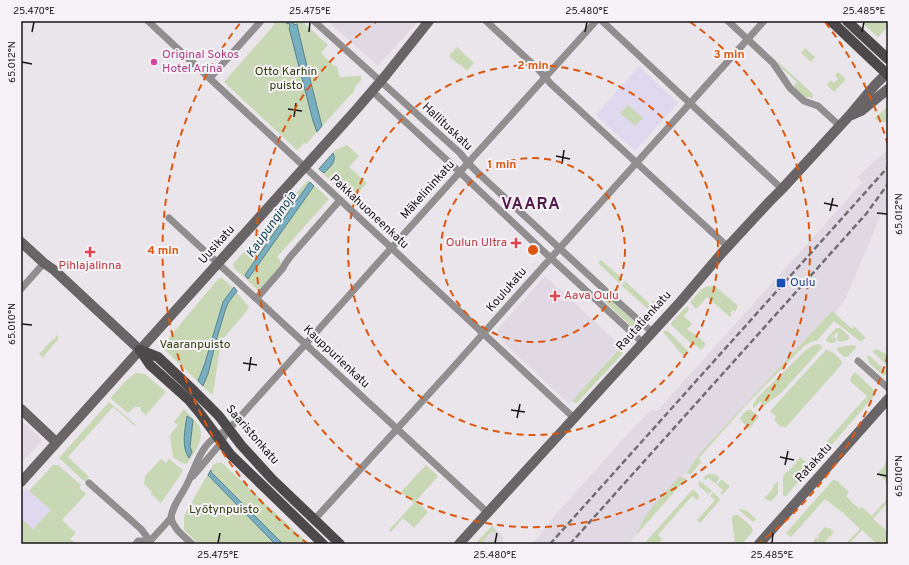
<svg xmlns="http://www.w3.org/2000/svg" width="909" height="565" viewBox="0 0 909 565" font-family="Overpass,sans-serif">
<rect width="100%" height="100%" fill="#e9e5ea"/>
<g fill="#e0d8e3">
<polygon points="328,21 418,21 378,66"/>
<polygon points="888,149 888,208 880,217 845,300 834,313 832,311 701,452 686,472 658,503 639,531 627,544 533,544 556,514 626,436 652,409 656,412 863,182 857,177"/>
<polygon points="545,276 621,346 569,404 499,338 497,335 497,331 499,328"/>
<polygon points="21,420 42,440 21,463"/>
<polygon points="492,526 504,537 501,544 475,544"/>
</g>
<g fill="#dfd8ee">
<polygon points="639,66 678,103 635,151 596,115"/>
<polygon points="26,488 51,510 33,529 21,518 21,493"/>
</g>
<g fill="#c8d7b4">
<polygon points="274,21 304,21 305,24 328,45 321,53 334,66 335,65 338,67 337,68 339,75 341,77 361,76 361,80 354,88 355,90 306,144 304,143 297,150 224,82 274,25"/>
<polygon points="860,21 888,21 888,26 878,37"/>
<polygon points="457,47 474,63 467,71 460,64 459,65 449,56"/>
<polygon points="805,48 815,57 811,62 801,53"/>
<polygon points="778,62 811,92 813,95 813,98 808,97 803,98 792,88 797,82 777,64"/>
<polygon points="838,72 846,79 834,92 827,85 831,80 834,83 838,79 835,75"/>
<polygon points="628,105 643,118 635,126 620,113"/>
<path d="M888 106V122C883 122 878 122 875 118Z"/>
<polygon points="347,145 359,156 349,167 367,183 354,197 333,177 330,180 318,169 335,150"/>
<polygon points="308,180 329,199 277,257 280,260 281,265 259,291 234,268 233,264"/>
<polygon points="601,260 623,279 619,283 598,263"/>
<polygon points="222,278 232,287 249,307 246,312 221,341 213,394 211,394 165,350 163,348 163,345 218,279"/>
<polygon points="625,281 650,304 654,300 657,302 650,311 621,285 622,284 624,285 625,284 623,283"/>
<polygon points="708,286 716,287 738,306 735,312 733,310 730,314 732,315 730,317 707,297 696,309 690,302 702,289"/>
<polygon points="598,295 602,295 607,296 637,324 633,328"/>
<polygon points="687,306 689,310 684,316 692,324 687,329 692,333 695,334 706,344 701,350 696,345 694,346 671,325 671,323"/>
<polygon points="832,311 852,329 854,326 866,338 864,339 861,342 834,321 818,340 811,342 804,346 746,405 699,458 701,462 691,474 689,474 686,473 701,452"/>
<polygon points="836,328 840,328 849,336 849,338 848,340 838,342 837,337 838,336 837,334 838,333 837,332 832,338 832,339 834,337 836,338 836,342 831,343 827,342 826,339"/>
<polygon points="664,331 668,331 689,352 684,357 663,332"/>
<polygon points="56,335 59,338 43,357 39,354 53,339 54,340 56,337"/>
<polygon points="818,344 822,346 821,349 781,393 764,406 760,402 754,408 753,407 753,404 758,397 806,350 812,346"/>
<polygon points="854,345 856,346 856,348 847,357 844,357 837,350 837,348 839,347"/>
<polygon points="620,348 623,351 623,353 577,403 574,403 572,401"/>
<polygon points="876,349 888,355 888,366 872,351"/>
<path d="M826 350C832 350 840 358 842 363V364L785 428 783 426 781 427 774 420 776 417 770 411Z"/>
<polygon points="869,355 887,372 884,376 869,363 867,357"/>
<polygon points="855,372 873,389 875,392 874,396 815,464 813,464 809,461 867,396 850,381 851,377"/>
<path d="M136 373 145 374 166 392 146 415 141 411V407H135L128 413 111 399V397C119 389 126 379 136 373Z"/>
<polygon points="109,402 136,425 135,426 113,407 68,457 89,477 85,482 59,458"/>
<path d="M184 409C188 414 193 418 197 423 208 436 194 453 187 464L182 463 173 457 170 435 178 425 174 422Z"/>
<polygon points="747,410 751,410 759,417 749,429 740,419 740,418"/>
<polygon points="800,457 809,465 804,470 806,473 786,496 784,496 783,495 783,476 787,471 788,472 796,463 796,462"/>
<polygon points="161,459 166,463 169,459 183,470 177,480 161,503 151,494 152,492 144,484 145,476"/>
<polygon points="888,459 888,483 878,474 878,473 886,464 885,463"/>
<polygon points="221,462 222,463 309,544 199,544 184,530 184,518 186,512 213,465 215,464"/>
<polygon points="53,465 58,465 81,485 79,488 86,494 62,520 76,533 70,539 76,544 21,544 21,518 33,529 51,510 29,491"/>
<polygon points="426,465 438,476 416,501 428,512 414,528 403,518 391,532 389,530 414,503 401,492"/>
<polygon points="708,474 714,474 719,477 719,479 716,484 708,478 706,480 703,478"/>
<polygon points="682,477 685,478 686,479 628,544 627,544 636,535 645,517 653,506 678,478"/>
<polygon points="721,480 722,480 730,486 723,494 720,493 723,490 717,485"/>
<polygon points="833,480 835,480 839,482 839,483 849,492 846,496 859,509 862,507 872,516 888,498 888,502 873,519 888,532 888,544 877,544 862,530 849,544 846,544 860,529 842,512 825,499 791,537 786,533"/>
<polygon points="700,481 712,491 708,494 699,486 698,483"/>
<polygon points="778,481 778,494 771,501 767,500 764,497 764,496 766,497 774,487 773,486"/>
<polygon points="692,490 694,490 699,495 699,497 697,500 692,496 658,535 662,539 658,544 651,544 650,543 649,544 644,544"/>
<polygon points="713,492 719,498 720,500 700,523 697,520 715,500 710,496"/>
<polygon points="738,509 746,510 756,519 753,522"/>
<polygon points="734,515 738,515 751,526 753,531 742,544 735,544 732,520 732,517"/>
<polygon points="492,526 497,532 497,536 492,531 483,541 486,544 475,544"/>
<polygon points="825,527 828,529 829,528 834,532 823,544 815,544 814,543 814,540 816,537 817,539 819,537 818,535"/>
</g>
<g fill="#77afc0" stroke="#5a818d">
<polygon points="286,21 293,21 294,25 297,24 298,29 310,79 322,126 317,132 313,121 289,28 290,27 289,23 287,24"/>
<path d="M333 153C337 162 330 167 324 173L319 169Z"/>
<polygon points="310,182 314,186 248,279 245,275 294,204"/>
<polygon points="234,287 237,291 228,303 225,311 216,341 208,374 203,386 198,381 205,363 223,302"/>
<path d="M187 416 193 420 190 447 192 452 189 458C181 447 185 429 187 416Z"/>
<polygon points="211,470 211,472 282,543 281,544 275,544 208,475"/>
</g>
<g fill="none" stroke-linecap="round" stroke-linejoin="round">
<g stroke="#918e8f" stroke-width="7">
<polyline points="148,21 574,418"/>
<polyline points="314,21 460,153 468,163 476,171 608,293 652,332"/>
<polyline points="486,21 537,68 551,84 728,247"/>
<polyline points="602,21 782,189"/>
<polyline points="728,21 773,63 790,88 804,101 818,106 840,126"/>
<polyline points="210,78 261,21"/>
<polyline points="372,91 450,163 541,249 642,342"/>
<polyline points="169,218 488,513"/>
<polyline points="21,289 44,263"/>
<polyline points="257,298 283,268 285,264 290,257 340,200"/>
<polyline points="858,361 888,388"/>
<polyline points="193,476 221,443 228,429"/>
<polyline points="89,483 141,529 150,541"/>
<path d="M171 518C174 530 184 536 192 544"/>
<polyline points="314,520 448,373 540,270 764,21"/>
<polyline points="136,544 138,541 150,541"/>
<path d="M150 544V541L171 518C172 505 183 494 188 482 194 470 198 456 206 446 212 438 220 434 228 429 232 426 235 422 239 418L311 338 385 255 596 21"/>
</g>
<g stroke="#696566" stroke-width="10">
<polyline points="852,115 861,111 888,89"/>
<polyline points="21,242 44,263 54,270 140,350"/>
<polyline points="21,409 56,442"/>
<polyline points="21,482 355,111 386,75 429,21"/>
<polyline points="459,544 681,301 721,254 769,202 782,189 849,116 875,85 888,72"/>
<polyline points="759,544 888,399"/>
</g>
<g stroke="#4d4849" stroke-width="10">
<polyline points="831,21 888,75"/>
<polyline points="847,21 888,59"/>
<polyline points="140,350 158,357 194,391 219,416 241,445 272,479 340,544"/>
<polyline points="140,350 150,365 189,400 199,412 230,454 323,544"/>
</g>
<g stroke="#706e71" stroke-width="2.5" stroke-dasharray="6 3" stroke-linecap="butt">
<polyline points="550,544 888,167"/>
<polyline points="570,544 866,214 888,184"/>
</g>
</g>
<path fill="none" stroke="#171617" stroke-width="1.5" d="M32 32 34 22M309 32 310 22M585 32 587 22M862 32 864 22M22 62 32 64M288 109 302 111M294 117 296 103M556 156 570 159M562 164 564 150M824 203 838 206M830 211 833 198M877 213 887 214M22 324 32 325M243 363 257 365M249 371 251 357M511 410 525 412M517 418 520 404M780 457 794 460M785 465 788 451M877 474 887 476M218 543 220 533M495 543 497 533M772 543 773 533"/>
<g fill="none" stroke="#de560d" stroke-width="2" stroke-dasharray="7 5">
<circle cx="533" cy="250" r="92"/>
<circle cx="533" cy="250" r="185"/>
<path d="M690 22A277 277 0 1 1 376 22"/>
<path d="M888 355A370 370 0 0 1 758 544M308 544A370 370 0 0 1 241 22M825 22A370 370 0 0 1 888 145"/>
</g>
<circle fill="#d1479c" stroke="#f6f2f7" stroke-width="1.5" cx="154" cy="62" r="4"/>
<g fill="#e0444e" stroke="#f6f2f7" stroke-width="1.5">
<path d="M514 237h4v4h4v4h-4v4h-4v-4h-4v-4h4z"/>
<path d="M88 246h4v4h4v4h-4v4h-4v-4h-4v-4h4z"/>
<path d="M553 290h4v4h4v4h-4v4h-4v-4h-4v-4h4z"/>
</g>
<rect fill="#1a4fb4" stroke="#f6f2f7" stroke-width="1.5" x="776" y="278" width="10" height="10" rx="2"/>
<g text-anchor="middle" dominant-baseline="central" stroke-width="4" stroke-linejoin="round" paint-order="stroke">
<g font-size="12" fill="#b23c85" stroke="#f6f2f7" text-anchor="start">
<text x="162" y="55">Original Sokos<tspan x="162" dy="14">Hotel Arina</tspan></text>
</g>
<g font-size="12" fill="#2e3f0e" stroke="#f6f2f7">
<text x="286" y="72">Otto Karhin<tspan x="286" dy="14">puisto</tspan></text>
<text x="195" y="345">Vaaranpuisto</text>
<text x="224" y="510">Lyötynpuisto</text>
</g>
<g font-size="12" fill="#171617" stroke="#f6f2f7">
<text transform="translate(447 127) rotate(43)">Hallituskatu</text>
<text transform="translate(428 190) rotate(-48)">Mäkelininkatu</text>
<text transform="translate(369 212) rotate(43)">Pakkahuoneenkatu</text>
<text transform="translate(217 245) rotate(-48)">Uusikatu</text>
<text transform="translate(507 290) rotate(-49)">Koulukatu</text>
<text transform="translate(644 321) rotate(-48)">Rautatienkatu</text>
<text transform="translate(336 357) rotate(43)">Kauppurienkatu</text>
<text transform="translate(252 435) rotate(49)">Saaristonkatu</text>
<text transform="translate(814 463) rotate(-48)">Ratakatu</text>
</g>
<g font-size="12" fill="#be3a42" stroke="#f6f2f7" text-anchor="end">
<text x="507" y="243">Oulun Ultra</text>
<text x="90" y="266" text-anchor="middle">Pihlajalinna</text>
<text x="564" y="296" text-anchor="start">Aava Oulu</text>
</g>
<g font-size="12" fill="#164399" stroke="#f6f2f7" text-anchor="start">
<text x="790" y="283">Oulu</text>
</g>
<g font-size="13" font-style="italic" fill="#194a57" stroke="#f6f2f7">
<text transform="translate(272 225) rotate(-55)">Kaupunginoja</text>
</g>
<g font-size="16" font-weight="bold" letter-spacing="1" fill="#501b49" stroke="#f6f2f7">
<text x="531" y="205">VAARA</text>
</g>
</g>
<circle cx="533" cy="250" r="6" fill="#de560d" stroke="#f6f2f7" stroke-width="2"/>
<g font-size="12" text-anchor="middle" font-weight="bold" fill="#de560d" stroke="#f6f2f7" stroke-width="4" stroke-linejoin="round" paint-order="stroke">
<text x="729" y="58">3 min</text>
<text x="533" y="69">2 min</text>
<text x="502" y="168">1 min</text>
<text x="163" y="254">4 min</text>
</g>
<rect width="909" height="565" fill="none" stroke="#f6f2f7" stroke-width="44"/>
<rect x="22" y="22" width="865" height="521" fill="none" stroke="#171617" stroke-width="1.5"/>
<g font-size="10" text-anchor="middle" fill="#171617">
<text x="34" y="14">25.470°E</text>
<text x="310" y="14">25.475°E</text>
<text x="587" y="14">25.480°E</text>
<text x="864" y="14">25.485°E</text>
<text transform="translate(11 62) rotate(-90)" y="4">65.012°N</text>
<text transform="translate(898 214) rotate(-90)" y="4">65.012°N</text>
<text transform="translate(11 324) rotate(-90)" y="4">65.010°N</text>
<text transform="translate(898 476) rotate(-90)" y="4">65.010°N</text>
<text x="218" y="558">25.475°E</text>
<text x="495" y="558">25.480°E</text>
<text x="772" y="558">25.485°E</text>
</g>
</svg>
